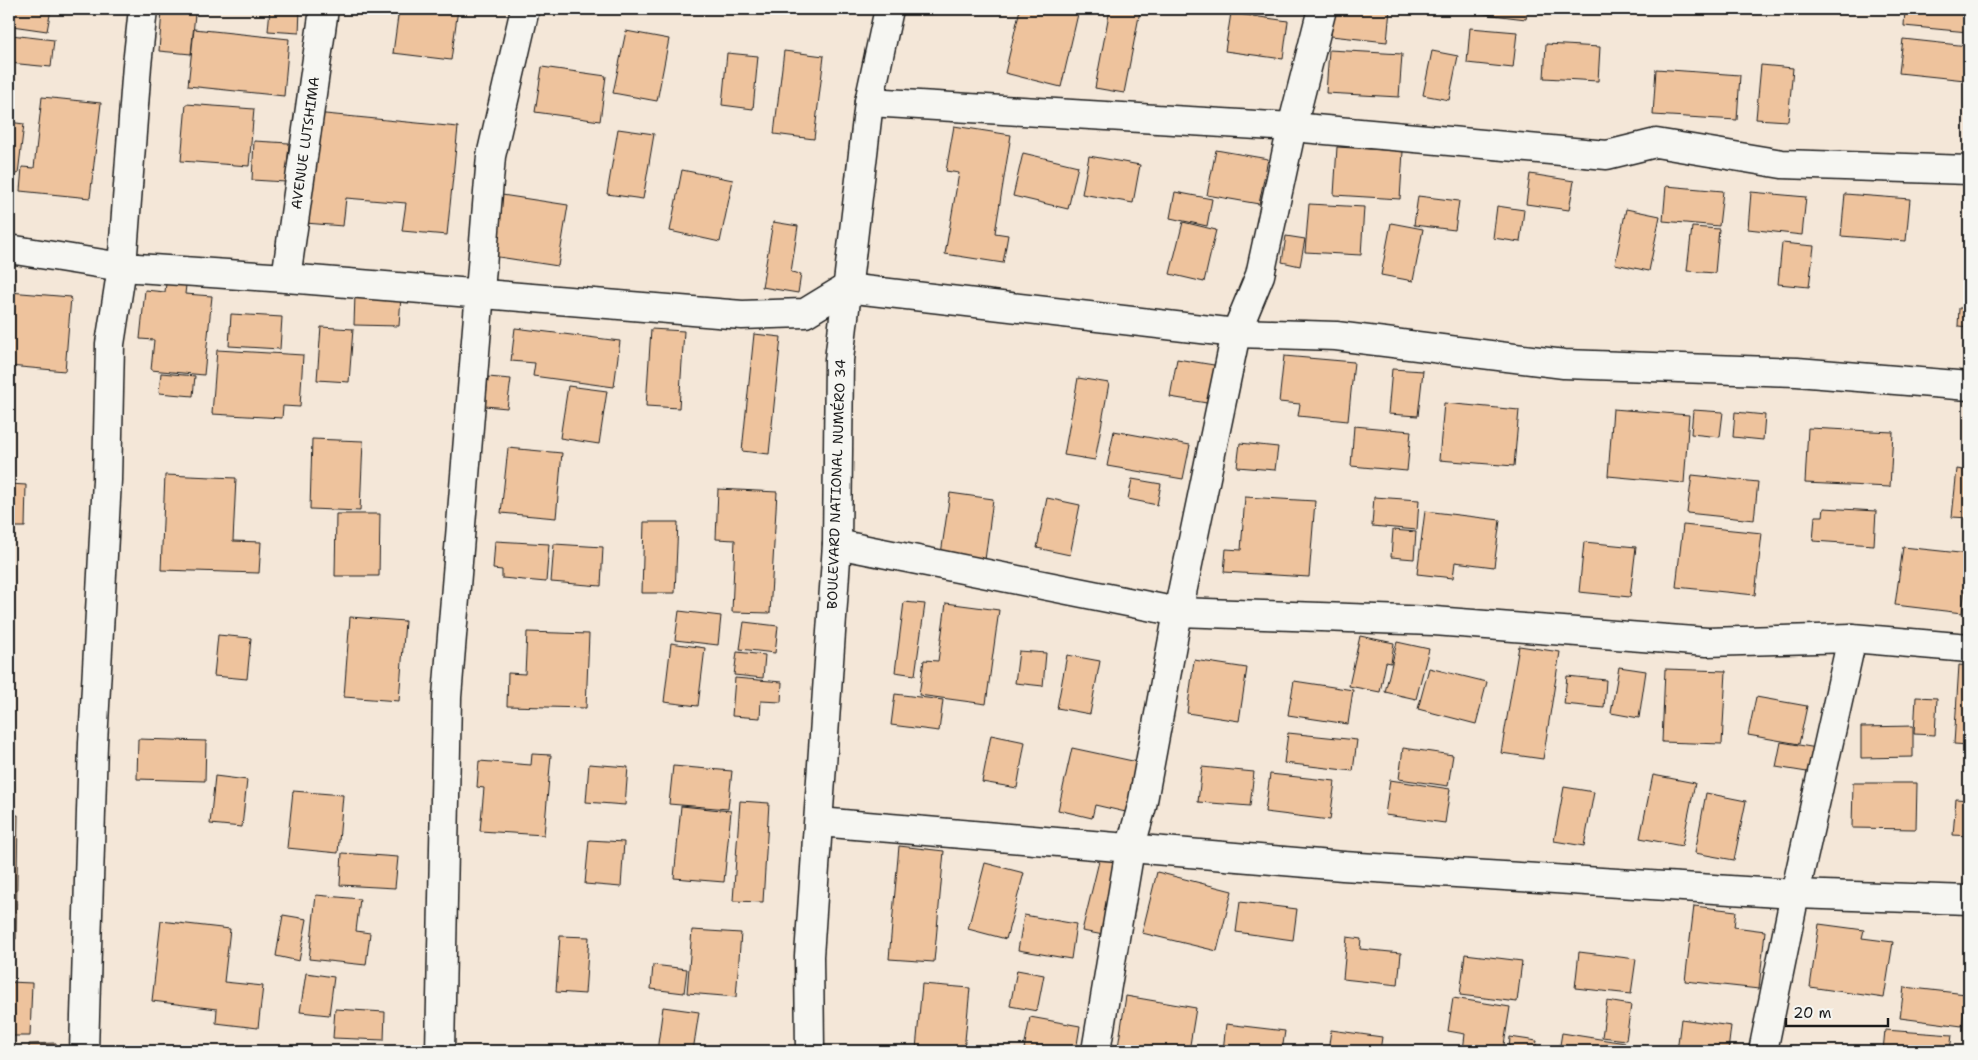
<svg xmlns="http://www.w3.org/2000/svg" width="1978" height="1060" viewBox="0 0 1978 1060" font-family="'Shantell Sans',sans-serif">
<rect width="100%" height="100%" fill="#f4e7d8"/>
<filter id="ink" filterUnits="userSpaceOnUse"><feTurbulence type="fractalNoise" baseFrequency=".02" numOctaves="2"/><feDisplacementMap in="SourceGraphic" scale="10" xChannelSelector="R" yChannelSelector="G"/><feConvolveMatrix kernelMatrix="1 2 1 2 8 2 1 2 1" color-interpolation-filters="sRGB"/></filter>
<g filter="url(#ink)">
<g fill="#eec39d" stroke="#1c1c1c">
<polygon points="15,9 51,9 47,31 12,26"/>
<polygon points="270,9 300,9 299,33 268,31"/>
<polygon points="399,9 458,9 451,60 393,53"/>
<polygon points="1020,9 1055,9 1078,14 1061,87 1005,73"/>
<polygon points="1110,9 1140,11 1124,93 1095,88"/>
<polygon points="1334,9 1390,9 1387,42 1331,36"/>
<polygon points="1450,9 1528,9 1526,19 1450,10"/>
<polygon points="1693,9 1748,9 1747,14"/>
<polygon points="1905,9 1969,9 1968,32 1904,26"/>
<polygon points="162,10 195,14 191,54 159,51"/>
<polygon points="1231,13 1288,21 1283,59 1225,51"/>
<polygon points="1470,28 1517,32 1513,68 1467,63"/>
<polygon points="194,29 289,39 284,96 188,86"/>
<polygon points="626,31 669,39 657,101 613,93"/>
<polygon points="11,35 54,40 51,67 9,63"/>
<polygon points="1903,39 1968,46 1965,80 1899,73"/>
<polygon points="1546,44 1600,47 1598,81 1544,78"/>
<polygon points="1329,50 1402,54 1399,97 1326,93"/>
<polygon points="784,51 824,56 814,139 774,134"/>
<polygon points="1432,51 1458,56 1449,100 1423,95"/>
<polygon points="727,53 758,56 753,109 722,105"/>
<polygon points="1761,65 1793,68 1788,121 1756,119"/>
<polygon points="542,67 606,76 600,121 535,112"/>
<polygon points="1656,69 1740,75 1737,120 1653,115"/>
<polygon points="42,97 101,103 90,198 20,191 22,167 34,168"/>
<polygon points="186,104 254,109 249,166 181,161"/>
<polygon points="315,113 458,127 447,235 402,231 406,203 346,198 343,226 305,223"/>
<polygon points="9,122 24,124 18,174 9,173"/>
<polygon points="954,126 1011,135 995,233 1008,235 1003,263 945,254 959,173 946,171"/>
<polygon points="618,129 654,134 643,199 607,194"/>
<polygon points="254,141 289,143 286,182 252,180"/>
<polygon points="1337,147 1403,151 1400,199 1334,195"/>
<polygon points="1216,150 1268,159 1259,204 1207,195"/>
<polygon points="1023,153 1078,166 1068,209 1013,196"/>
<polygon points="1089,156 1140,165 1133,203 1082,194"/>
<polygon points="682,170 733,180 720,242 670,231"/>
<polygon points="1530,174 1574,181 1569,210 1526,204"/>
<polygon points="1666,186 1723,191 1719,226 1663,221"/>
<polygon points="1175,192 1212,199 1207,226 1170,218"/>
<polygon points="1751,192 1806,197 1802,235 1748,229"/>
<polygon points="1845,194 1910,199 1906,241 1841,236"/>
<polygon points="502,195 568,205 558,266 492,256"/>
<polygon points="1418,196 1459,201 1455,230 1414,225"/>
<polygon points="1309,204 1364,207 1361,255 1305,252"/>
<polygon points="1497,206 1524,210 1520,242 1493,238"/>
<polygon points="1626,209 1660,216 1649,271 1615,264"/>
<polygon points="773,222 798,226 791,272 801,274 798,293 762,287"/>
<polygon points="1183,222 1216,230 1204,282 1170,274"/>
<polygon points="1391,223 1423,229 1413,281 1381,275"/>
<polygon points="1692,227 1719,229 1715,273 1687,271"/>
<polygon points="1286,236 1305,239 1300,266 1282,262"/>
<polygon points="1782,243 1814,246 1809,287 1778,284"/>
<polygon points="167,275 187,277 185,294 212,296 204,375 151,370 154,340 140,339 145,290 165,292"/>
<polygon points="9,292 71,297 65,371 9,366"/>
<polygon points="355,294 401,296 399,326 354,325"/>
<polygon points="1959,308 1969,308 1969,327 1958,326"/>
<polygon points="231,314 282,317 280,349 229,346"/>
<polygon points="321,327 353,329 349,382 317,380"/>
<polygon points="515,328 620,341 614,387 533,376 535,363 511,361"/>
<polygon points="651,329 684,331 679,408 646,406"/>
<polygon points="754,334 781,337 769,454 742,451"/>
<polygon points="217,350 303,355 300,407 283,406 282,418 212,414"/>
<polygon points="1284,356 1354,362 1348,421 1298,416 1300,404 1279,402"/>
<polygon points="1177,359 1220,366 1213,404 1170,397"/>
<polygon points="1392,369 1423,371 1418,416 1388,414"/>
<polygon points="161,373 195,376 193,396 159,393"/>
<polygon points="488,377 511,379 507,408 485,406"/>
<polygon points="1078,378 1109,383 1095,460 1064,455"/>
<polygon points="568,386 607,391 599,444 560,438"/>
<polygon points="1444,403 1519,410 1514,466 1439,460"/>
<polygon points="1613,409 1689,415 1684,483 1608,476"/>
<polygon points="1693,410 1723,412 1720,437 1691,434"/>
<polygon points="1735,412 1765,415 1763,440 1733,437"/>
<polygon points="1354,426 1411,431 1407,471 1351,466"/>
<polygon points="1808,428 1893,432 1890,487 1805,483"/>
<polygon points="1114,431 1190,445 1183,479 1107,466"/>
<polygon points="312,439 363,441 360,511 310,509"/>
<polygon points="1240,443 1278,447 1275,470 1237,467"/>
<polygon points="508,448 562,453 556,518 501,513"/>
<polygon points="1957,469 1969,471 1969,518 1952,517"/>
<polygon points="165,475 236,478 233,541 261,542 259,573 161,570"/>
<polygon points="1692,475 1758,482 1754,520 1687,513"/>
<polygon points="1132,479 1161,484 1157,505 1128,499"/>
<polygon points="9,484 26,485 25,527 9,527"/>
<polygon points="718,489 777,492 770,613 732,612 735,540 716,539"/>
<polygon points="950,493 993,499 985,560 941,554"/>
<polygon points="1245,497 1315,501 1309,577 1224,572 1226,549 1241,550"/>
<polygon points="1374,497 1419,500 1417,530 1372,526"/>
<polygon points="1047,498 1080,505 1070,555 1037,548"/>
<polygon points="1824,508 1876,511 1874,545 1813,541 1815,516 1823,516"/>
<polygon points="1425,511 1500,520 1494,567 1455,562 1453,578 1417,574"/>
<polygon points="336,514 380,514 379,576 335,576"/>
<polygon points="644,522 678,522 675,593 642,593"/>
<polygon points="1683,525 1762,533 1755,595 1676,587"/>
<polygon points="1393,530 1416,532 1414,559 1391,557"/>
<polygon points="495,541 549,544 546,582 502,578 502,570 493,569"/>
<polygon points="1584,542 1636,547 1630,597 1579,592"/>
<polygon points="554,544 603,547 601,586 551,582"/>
<polygon points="1903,547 1969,554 1962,613 1895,605"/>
<polygon points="904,602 925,604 915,675 895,672"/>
<polygon points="946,603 999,610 986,704 919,695 924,660 938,661"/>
<polygon points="679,611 721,616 718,645 675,640"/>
<polygon points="350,617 405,621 399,701 344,697"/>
<polygon points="744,622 778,626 775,653 740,649"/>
<polygon points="527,632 589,634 586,708 507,706 508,673 525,674"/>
<polygon points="218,635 251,638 247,679 214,676"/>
<polygon points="1360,636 1394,643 1391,663 1386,662 1380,692 1349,686"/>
<polygon points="1397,642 1429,649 1416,699 1385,692"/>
<polygon points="671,643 705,648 698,706 664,702"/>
<polygon points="1519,646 1560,652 1543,759 1501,753"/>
<polygon points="1019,651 1046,653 1043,686 1015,683"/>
<polygon points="737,652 765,655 763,678 734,675"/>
<polygon points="1067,655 1100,661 1090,714 1057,708"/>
<polygon points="1194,660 1247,668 1239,721 1187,713"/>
<polygon points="1959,665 1969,666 1969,745 1954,744"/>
<polygon points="1619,667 1646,671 1639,718 1611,713"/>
<polygon points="1429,668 1487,682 1476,724 1418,709"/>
<polygon points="1665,669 1726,671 1722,744 1662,742"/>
<polygon points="1567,676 1606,680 1604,708 1564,704"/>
<polygon points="735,678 782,682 781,702 761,701 760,718 732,716"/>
<polygon points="1294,681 1353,690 1348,724 1288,715"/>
<polygon points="895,694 943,700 939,731 891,725"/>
<polygon points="1756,697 1807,706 1799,744 1748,735"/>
<polygon points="1916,697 1937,698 1935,735 1914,734"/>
<polygon points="1913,726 1913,757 1861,758 1861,727"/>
<polygon points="1288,733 1357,740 1353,771 1284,763"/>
<polygon points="991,735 1025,742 1017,788 982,782"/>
<polygon points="138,739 206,741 205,781 137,779"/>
<polygon points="1781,742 1817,748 1813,773 1776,767"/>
<polygon points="1072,748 1142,763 1130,813 1095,805 1092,818 1058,810"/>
<polygon points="1403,748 1453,755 1448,786 1399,779"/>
<polygon points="532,754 551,755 544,835 480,831 484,788 477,787 479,761 531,765"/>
<polygon points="589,764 628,767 625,805 586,802"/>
<polygon points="673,766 732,771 728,809 669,804"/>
<polygon points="1202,767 1254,772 1250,806 1198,802"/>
<polygon points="1270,774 1335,781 1330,820 1265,812"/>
<polygon points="1653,775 1695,783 1682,846 1640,838"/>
<polygon points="215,776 247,780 242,827 210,824"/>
<polygon points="1390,780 1450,789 1445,823 1385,815"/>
<polygon points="1853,783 1917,783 1916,829 1852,828"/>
<polygon points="1564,787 1594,792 1584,846 1554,841"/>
<polygon points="293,791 343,795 338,853 287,848"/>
<polygon points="1706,793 1746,801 1734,860 1695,853"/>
<polygon points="1956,799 1969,800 1969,836 1953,835"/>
<polygon points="740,801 769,803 763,902 733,901"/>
<polygon points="681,806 731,811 724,882 674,878"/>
<polygon points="9,815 18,815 16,939 9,939"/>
<polygon points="589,840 624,842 621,887 585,884"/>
<polygon points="899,846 944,851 934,962 889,959"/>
<polygon points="342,853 398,857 395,888 340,885"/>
<polygon points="1100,857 1125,863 1109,936 1082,931"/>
<polygon points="985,863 1024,873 1006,939 968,929"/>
<polygon points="1157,872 1232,891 1217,951 1142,933"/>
<polygon points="316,895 360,899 356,931 370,933 366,965 309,959"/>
<polygon points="1240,902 1297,909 1293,940 1236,932"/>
<polygon points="1694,906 1736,911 1734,927 1765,931 1759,989 1685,981"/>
<polygon points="283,915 307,919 299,961 276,956"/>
<polygon points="1024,915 1076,924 1071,959 1018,950"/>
<polygon points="161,921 230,929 224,982 263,986 258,1028 216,1023 217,1009 152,1001"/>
<polygon points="1819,924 1864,930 1862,938 1893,942 1884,998 1810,987"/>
<polygon points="692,930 741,933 736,997 687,993"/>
<polygon points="560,936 589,937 585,994 556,992"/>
<polygon points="1347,937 1361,939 1360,949 1401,953 1398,985 1343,979"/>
<polygon points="1579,952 1636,959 1631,994 1575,988"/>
<polygon points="1465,954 1522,961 1517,1002 1460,995"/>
<polygon points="653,965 687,969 684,993 651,989"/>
<polygon points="1017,970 1044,975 1037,1011 1010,1006"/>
<polygon points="306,973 334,977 329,1015 300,1012"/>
<polygon points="9,982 32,983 30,1036 9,1036"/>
<polygon points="922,984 970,988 964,1051 916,1049"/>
<polygon points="1904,987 1966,994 1962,1026 1900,1018"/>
<polygon points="1126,996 1196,1008 1189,1051 1124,1051 1125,1048 1118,1047"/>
<polygon points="1453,998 1510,1007 1503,1051 1463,1051 1465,1034 1448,1031"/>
<polygon points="1607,1001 1631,1005 1626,1040 1602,1037"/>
<polygon points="663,1007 699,1012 693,1051 657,1051"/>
<polygon points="335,1009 385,1012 384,1040 333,1038"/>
<polygon points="1030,1017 1080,1026 1076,1051 1039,1051 1024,1049"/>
<polygon points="1681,1019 1731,1026 1728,1051 1677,1051"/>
<polygon points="1226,1024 1285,1031 1282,1051 1223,1051"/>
<polygon points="1331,1030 1382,1037 1380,1051 1328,1051"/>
<polygon points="1885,1030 1952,1035 1950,1051 1883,1051"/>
<polygon points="1562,1033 1625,1043 1624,1051 1559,1051"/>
<polygon points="1510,1037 1537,1041 1535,1051 1509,1051"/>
<polygon points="56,1043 56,1051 29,1051 29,1044"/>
<polygon points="999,1047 1024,1051 999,1051"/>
</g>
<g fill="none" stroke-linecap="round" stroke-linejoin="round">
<defs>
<g id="minor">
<polyline points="869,102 1292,127 1607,155 1656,143 1782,164 1969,170"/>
<polyline points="9,249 122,267 286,278 742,315 805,313 846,288 1236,333 1336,336 1564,364 1797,372 1969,386"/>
<polyline points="286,278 324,9"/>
<polyline points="837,544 1178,612 1434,621 1707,642 1852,638 1969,648"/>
<polyline points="819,822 1343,866 1795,894 1969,900"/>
<polyline points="84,1051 93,743 107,480 110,344 122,267 137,65 143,9"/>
<polyline points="440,1051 447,697 491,156 525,9"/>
<polyline points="1096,1051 1130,849 1142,806 1178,612 1236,333 1260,275 1292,127 1322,9"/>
<polyline points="1763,1051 1795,894 1852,638"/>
</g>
<polyline id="major" points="810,1051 809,956 837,544 839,360 869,102 889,9"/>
</defs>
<use href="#minor" stroke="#1c1c1c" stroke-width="31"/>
<use href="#major" stroke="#1c1c1c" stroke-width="31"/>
<use href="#minor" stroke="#f6f6f2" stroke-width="28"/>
<use href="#major" stroke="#f6f6f2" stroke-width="28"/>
</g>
</g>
<g text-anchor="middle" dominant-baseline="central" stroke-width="4.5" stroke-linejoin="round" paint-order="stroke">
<g font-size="14" fill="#1c1c1c" stroke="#f6f6f2">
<text transform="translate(305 143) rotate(-82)">AVENUE LUTSHIMA</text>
<text transform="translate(836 484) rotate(-88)">BOULEVARD NATIONAL NUMÉRO 34</text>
</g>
</g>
<rect width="1978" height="1060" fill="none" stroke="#f6f6f2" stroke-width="30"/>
<rect x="15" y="15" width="1948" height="1030" fill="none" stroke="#1c1c1c" stroke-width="2" filter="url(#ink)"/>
<path d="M1786 1018v8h102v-8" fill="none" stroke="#1c1c1c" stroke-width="2.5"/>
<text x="1793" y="1018" font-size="15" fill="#1c1c1c" stroke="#f6f6f2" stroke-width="4" paint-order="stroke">20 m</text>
</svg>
